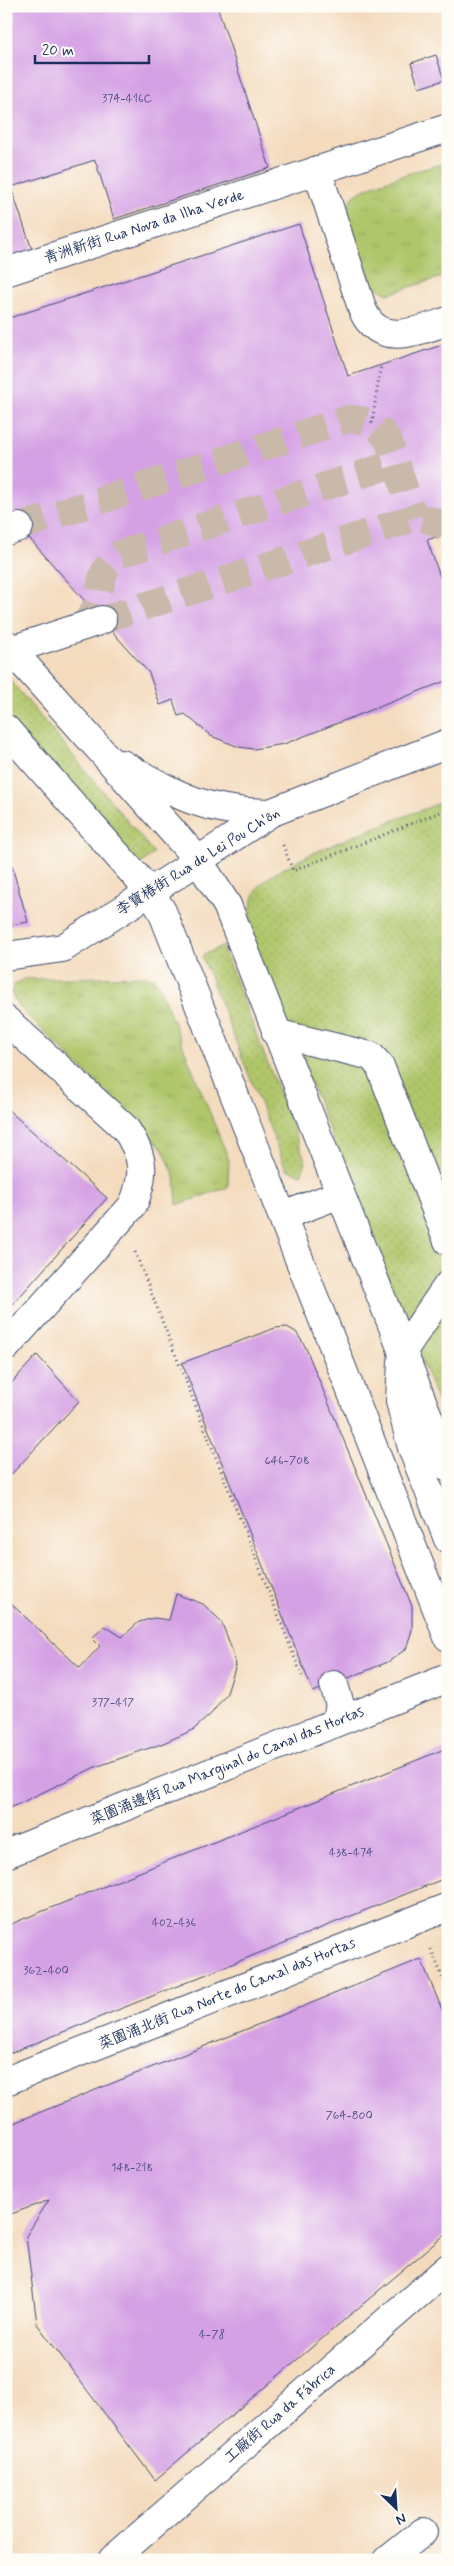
<svg xmlns="http://www.w3.org/2000/svg" width="454" height="2566" viewBox="0 0 454 2566" font-family="Mynerve,'LXGW WenKai TC',sans-serif">
<defs>
<pattern id="grass-dots" width="8" height="8" patternUnits="userSpaceOnUse" patternTransform="scale(1.25)"><rect width="8" height="8" fill="#b0c66a"/><path d="M2 2h.1M6 6h.1" fill="none" stroke="#97aa5e" stroke-width="1.8" stroke-linecap="round"/></pattern>
<pattern id="park-tufts" width="24" height="20" patternUnits="userSpaceOnUse" patternTransform="scale(1.25)"><rect width="24" height="20" fill="#b0c66a"/><path d="M3 7l-1-3M5 7V3M7 7l1-3M15 17l-1-3M17 17v-4M19 17l1-3" fill="none" stroke="#97aa5e"/></pattern>
</defs>
<rect width="100%" height="100%" fill="#fdfcf7"/>
<filter id="ink" filterUnits="userSpaceOnUse"><feTurbulence type="fractalNoise" baseFrequency=".02" numOctaves="2"/><feDisplacementMap in="SourceGraphic" scale="10" xChannelSelector="R" yChannelSelector="G"/><feConvolveMatrix kernelMatrix="1 2 1 2 8 2 1 2 1" color-interpolation-filters="sRGB"/></filter>
<filter id="wash" filterUnits="userSpaceOnUse"><feTurbulence type="fractalNoise" baseFrequency=".0096" numOctaves="4" result="noise"/><feDisplacementMap in="SourceGraphic" scale="20" xChannelSelector="R" yChannelSelector="G"/><feGaussianBlur stdDeviation="1.12" result="paint"/><feColorMatrix in="noise" values="0 0 0 0 0 0 0 0 0 0 0 0 0 0 0 0 0 1.4 0 .05"/><feComposite in="paint" operator="in"/></filter>
<g filter="url(#wash)">
<rect width="100%" height="100%" fill="#f4dbbe"/>
<g fill="url(#grass-dots)" stroke="#667a64">
<polygon points="6,675 154,853 135,869 6,715"/>
<path d="M448 800V1427L259 954C251 932 245 909 258 888 275 861 412 814 448 800Z"/>
<polygon points="222,946 306,1162 301,1174 286,1169 202,956"/>
</g>
<g fill="url(#park-tufts)" stroke="#667a64">
<path d="M448 162V275L388 294 373 286 348 215C348 208 348 203 353 197 365 184 428 168 448 162Z"/>
<polygon points="143,976 153,978 158,984 229,1160 228,1187 177,1205 175,1177 163,1149 19,1007 11,993 15,984 24,979"/>
</g>
<g id="blocks">
<g fill="#d5a1e5">
<polygon points="6,6 217,6 270,168 114,219 95,160 11,187 34,256 6,265"/>
<polygon points="436,55 444,80 419,88 411,63"/>
<polygon points="299,224 348,376 448,343 448,533 427,540 448,599 448,680 284,744 254,749 239,747 211,736 185,714 178,716 173,700 160,705 149,673 6,512 6,319"/>
<polygon points="6,856 9,856 28,922 6,926"/>
<polygon points="6,1108 107,1198 6,1312"/>
<polygon points="287,1327 296,1332 305,1346 412,1606 412,1630 406,1649 388,1662 313,1692 182,1363 275,1328"/>
<polygon points="37,1355 79,1401 6,1480 6,1389"/>
<polygon points="176,1594 203,1604 221,1621 230,1644 236,1665 227,1693 211,1714 193,1730 161,1744 93,1768 6,1810 6,1599 80,1668 100,1646 92,1638 105,1626 122,1637 139,1622 154,1618 169,1620"/>
<polygon points="447,1748 448,1877 6,2055 6,1926"/>
<polygon points="421,1959 448,2024 448,2232 155,2480 37,2324 26,2236 49,2200 6,2216 6,2126"/>
</g>
</g>
</g>
<g filter="url(#ink)">
<use href="#blocks" fill-opacity="0" stroke="#3c496c" stroke-width="1"/>
<g fill="none" stroke-linecap="round" stroke-linejoin="round">
<g stroke="#c9b9ab" stroke-width="28" stroke-dasharray="28 14" stroke-linecap="butt">
<path d="M19 527 348 419C367 419 379 425 389 442L414 518"/>
<path d="M102 620 414 518C428 518 437 521 448 530"/>
<path d="M81 627C111 601 88 577 120 554L396 463"/>
</g>
<defs>
<g id="minor">
<path d="M317 170 363 311C380 348 418 331 448 321"/>
<polyline points="6,272 448,128"/>
<polyline points="6,531 19,527"/>
<polyline points="11,650 102,620"/>
<polyline points="6,956 63,948 150,892"/>
<path d="M6 1020 125 1128C144 1156 146 1173 133 1205L6 1347"/>
<polyline points="276,1033 371,1056 380,1066 448,1241"/>
<polyline points="402,1352 448,1285"/>
<polyline points="334,1685 340,1705 336,1722"/>
<polyline points="6,1854 448,1678"/>
<polyline points="6,2081 448,1907"/>
<polyline points="112,2560 448,2268"/>
<polyline points="388,2560 423,2532"/>
</g>
<g id="major">
<polyline points="6,644 198,860 227,905 448,1467"/>
<polyline points="6,729 150,892 162,911 448,1637"/>
<path d="M122 764C178 796 204 812 270 813"/>
<polyline points="150,892 270,813 448,743"/>
<polyline points="283,1216 340,1194"/>
<polyline points="402,1361 400,1401 412,1448 448,1539"/>
</g>
</defs>
<use href="#minor" stroke="#3c496c" stroke-width="30"/>
<use href="#major" stroke="#3c496c" stroke-width="30"/>
<g stroke="#3c496c" stroke-width="3" stroke-dasharray="1 4" stroke-linecap="butt">
<polyline points="372,423 381,365"/>
<polyline points="283,845 293,871 448,809"/>
<polyline points="135,1252 302,1676"/>
<polyline points="431,1949 448,1990"/>
</g>
<use href="#minor" stroke="#fff" stroke-width="28"/>
<use href="#major" stroke="#fff" stroke-width="28"/>
</g>
</g>
<g text-anchor="middle" dominant-baseline="central" stroke-width="4.5" stroke-linejoin="round" paint-order="stroke">
<g font-size="12" fill="#4a4c80">
<text x="127" y="99">374-416C</text>
<text x="287" y="1461">646-708</text>
<text x="113" y="1703">377-417</text>
<text x="351" y="1853">438-474</text>
<text x="174" y="1923">402-436</text>
<text x="46" y="1971">362-400</text>
<text x="349" y="2116">764-800</text>
<text x="132" y="2168">148-218</text>
<text x="212" y="2335">4-78</text>
</g>
<g font-size="15" fill="#1b2f5e" stroke="#fdfcf7">
<text transform="translate(144 227) rotate(-18)">青洲新街 Rua Nova da Ilha Verde</text>
<text transform="translate(198 862) rotate(-32)">李寶椿街 Rua de Lei Pou Ch'ôn</text>
<text transform="translate(227 1766) rotate(-22)">菜園涌邊街 Rua Marginal do Canal das Hortas</text>
<text transform="translate(227 1994) rotate(-22)">菜園涌北街 Rua Norte do Canal das Hortas</text>
<text transform="translate(280 2414) rotate(-41)">工廠街 Rua da Fábrica</text>
</g>
</g>
<rect width="454" height="2566" fill="none" stroke="#fdfcf7" stroke-width="25"/>
<g transform="translate(396 2508) rotate(155)" stroke="#fdfcf7" stroke-width="4" paint-order="stroke">
<path d="M0-4L9 19L0 12L-9 19Z" fill="#1b2f5e"/>
<text y="-8" font-size="14" font-weight="bold" text-anchor="middle" fill="#1b2f5e">N</text>
</g>
<path d="M35 55v8h114v-8" fill="none" stroke="#1b2f5e" stroke-width="2.5"/>
<text x="42" y="55" font-size="15" fill="#1b2f5e" stroke="#fdfcf7" stroke-width="4" paint-order="stroke">20 m</text>
</svg>
